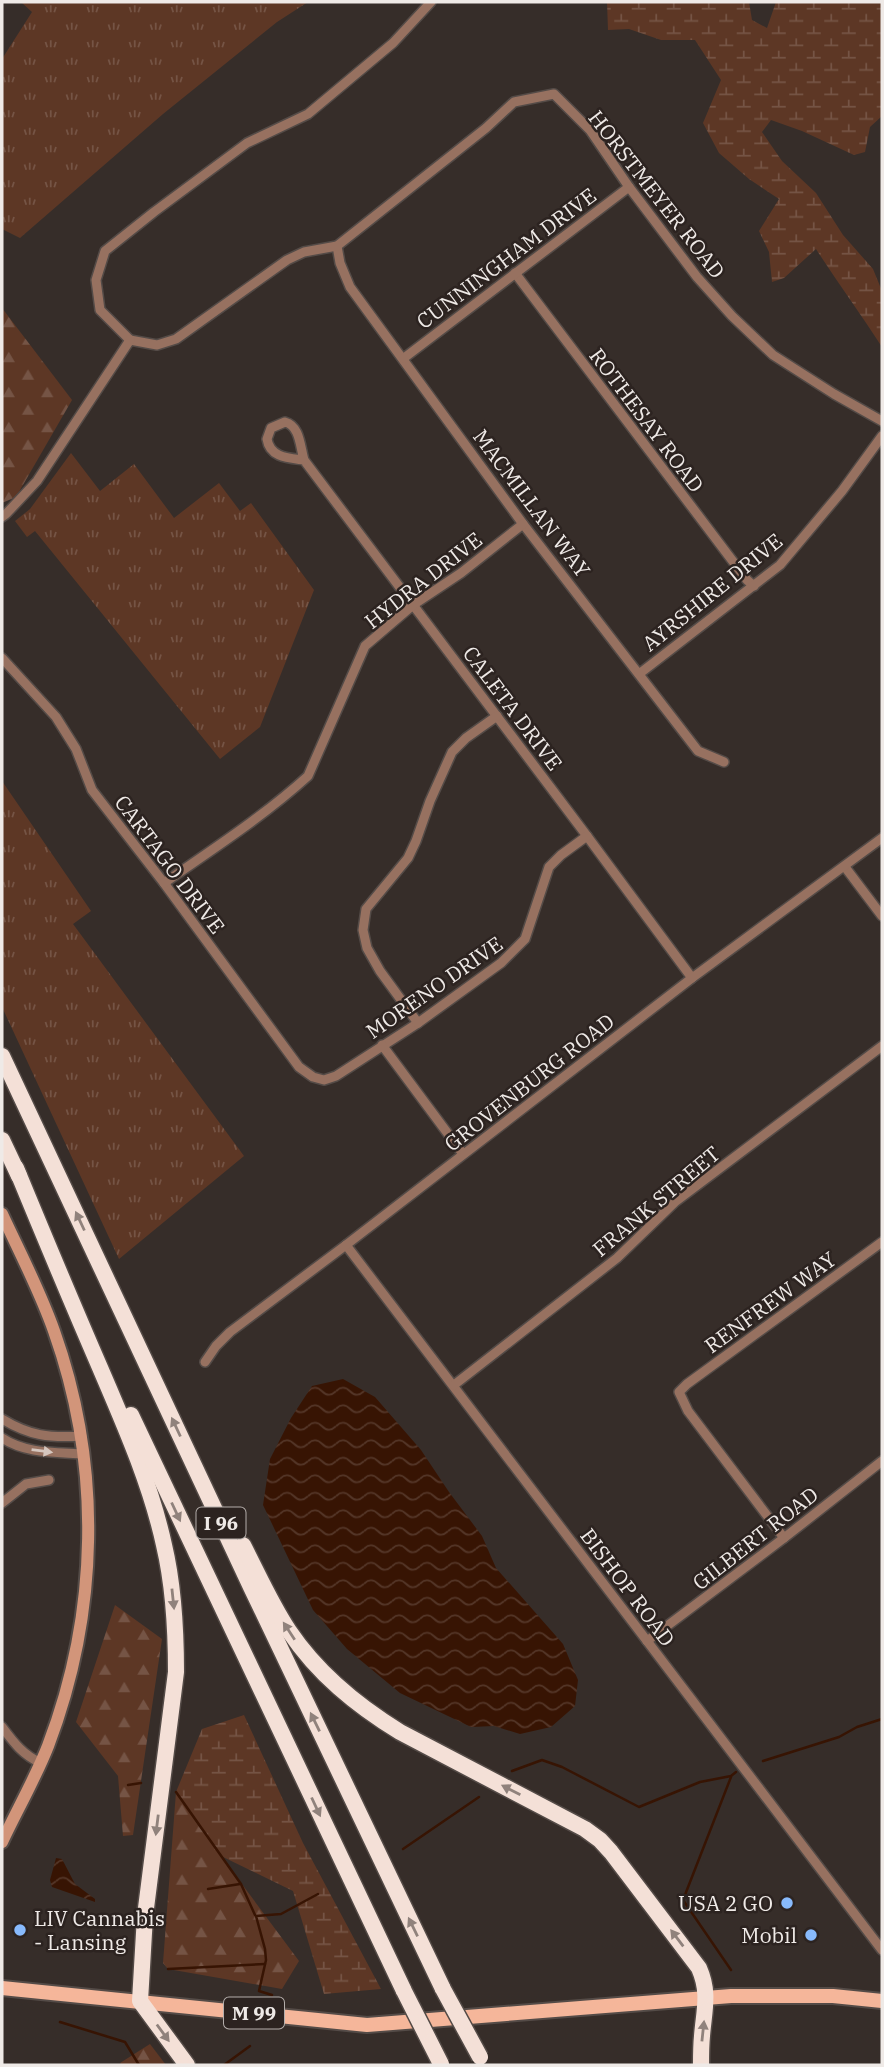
<svg xmlns="http://www.w3.org/2000/svg" width="884" height="2067" viewBox="0 0 884 2067" font-family="'IBM Plex Serif',serif">
<defs>
<pattern id="grass-tufts" width="24" height="20" patternUnits="userSpaceOnUse" patternTransform="scale(1.75)"><rect width="24" height="20" fill="#5d3725"/><path d="M3 7l-1-3M5 7V3M7 7l1-3M15 17l-1-3M17 17v-4M19 17l1-3" fill="none" stroke="#755445"/></pattern>
<pattern id="forest-firs" width="22" height="20" patternUnits="userSpaceOnUse" patternTransform="scale(1.75)"><rect width="22" height="20" fill="#5d3725"/><path d="M5 1l3.5 6h-7zM16 11l3.5 6h-7z" fill="#755445"/></pattern>
<pattern id="wetland-marsh" width="20" height="14" patternUnits="userSpaceOnUse" patternTransform="scale(1.75)"><rect width="20" height="14" fill="#5d3725"/><path d="M1 5h8M5 5V1M11 12h8M15 12V8" fill="none" stroke="#755445"/></pattern>
<pattern id="water-waves" width="16" height="10" patternUnits="userSpaceOnUse" patternTransform="scale(1.75)"><rect width="16" height="10" fill="#371403"/><path d="M0 5q4-4 8 0t8 0" fill="none" stroke="#543628"/></pattern>
</defs>
<rect width="100%" height="100%" fill="#362d29"/>
<g fill="url(#grass-tufts)">
<polygon points="21,2 308,2 277,22 163,114 20,238 2,229 2,59 32,12"/>
<polygon points="71,453 100,491 134,464 174,518 219,483 240,511 251,503 314,590 260,727 220,759 35,531 27,537 15,521 30,509"/>
<polygon points="2,781 91,911 73,924 244,1156 119,1259 2,1007"/>
</g>
<g fill="url(#forest-firs)">
<polygon points="2,308 72,400 16,497 2,503"/>
<polygon points="115,1605 162,1639 133,1835 123,1836 118,1776 76,1722"/>
<polygon points="176,1792 198,1825 299,1961 282,1989 168,1969 163,1963"/>
<polygon points="150,2044 166,2065 122,2065 120,2063"/>
</g>
<g fill="url(#wetland-marsh)">
<path d="M607 2H749L752 20 767 28 776 2H882V116L870 127 865 152 854 155 802 131 771 120 762 132 782 161 816 193 843 235 873 269 882 291V347C861 314 837 282 816 249L784 278 772 282 769 252 759 231 779 199 749 179 719 153 703 123 721 80 695 40H661L629 29 608 30Z"/>
<polygon points="244,1715 303,1843 381,1989 324,1994 293,1891 221,1856 176,1792 202,1729"/>
</g>
<g fill="url(#water-waves)">
<polygon points="343,1379 375,1397 421,1450 449,1492 482,1536 496,1568 563,1644 578,1680 575,1706 551,1727 520,1734 494,1726 471,1727 400,1693 347,1649 313,1610 263,1505 270,1459 291,1418 312,1386"/>
<polygon points="56,1858 62,1859 75,1884 95,1899 95,1902 52,1887 50,1880"/>
</g>
<g fill="none" stroke-linecap="round" stroke-linejoin="round">
<g stroke="#371403" stroke-width="2.5">
<polyline points="763,1761 839,1737 857,1727 882,1719"/>
<polyline points="512,1771 542,1760 562,1767 639,1807 700,1782 731,1776 736,1772"/>
<polyline points="731,1777 683,1900 731,1970"/>
<polyline points="128,1785 141,1783"/>
<polyline points="176,1792 241,1884 255,1915"/>
<polyline points="403,1849 479,1797"/>
<polyline points="208,1889 240,1884"/>
<polyline points="168,1969 265,1964"/>
<polyline points="272,1995 259,1991 266,1960 265,1949 256,1916 281,1914 318,1894"/>
<polyline points="60,2022 125,2042 139,2065"/>
<polyline points="224,2065 250,2046"/>
</g>
<defs>
<g id="street">
<polyline points="337,246 340,263 350,287 523,524 698,751 724,762"/>
<polyline points="515,273 747,580 754,586"/>
<polyline points="130,340 157,345 176,339 287,260 304,252 337,246 486,128 514,102 554,94 590,130 629,187 697,277 732,316 773,355 834,394 882,421"/>
<polyline points="130,340 100,310 96,280 105,251 154,212 247,143 308,114 393,43 431,2"/>
<polyline points="404,358 629,187"/>
<path d="M304 460C289 458 270 458 267 439L271 428 285 422C300 426 300 446 304 460L587 836 692 978"/>
<polyline points="2,517 6,514 37,481 130,340"/>
<polyline points="2,658 56,717 76,749 92,790 164,883 299,1067 313,1077 324,1080 336,1076 418,1023 501,963 525,939 549,867 561,855 587,836"/>
<polyline points="639,674 780,565 842,491 882,436"/>
<polyline points="845,867 882,916"/>
<path d="M164 883C213 849 264 816 308 776L365 646 413 605 461 573 523 524"/>
<polyline points="418,1023 380,971 367,948 363,930 366,909 408,858 416,841 430,801 452,752 466,738 497,716"/>
<polyline points="382,1045 463,1154"/>
<polyline points="346,1245 882,1950"/>
<polyline points="205,1362 216,1346 230,1332 346,1245 692,978 882,838"/>
<polyline points="454,1385 617,1258 675,1202 882,1046"/>
<path d="M2 1419C30 1436 49 1438 82 1436"/>
<path d="M2 1438C26 1454 56 1452 84 1454"/>
<polyline points="2,1503 26,1484 49,1480"/>
<polyline points="784,1538 688,1411 679,1392 687,1384 882,1242"/>
<polyline points="647,1641 784,1538 882,1461"/>
<path d="M2 1727C14 1743 23 1755 41 1763"/>
</g>
<path id="secondary" d="M2 1214C20 1253 40 1291 54 1331 102 1466 99 1612 48 1746 35 1779 17 1810 2 1842"/>
<polyline id="primary" points="2,1988 367,2025 731,1996 833,1996 882,2001"/>
<g id="highway">
<polyline points="2,1056 251,1587 443,1989"/>
<polyline points="2,1140 19,1176"/>
<path d="M16 1168C44 1236 72 1303 101 1370 125 1426 151 1485 164 1545 174 1587 176 1629 176 1672L145 1916 140 2001 187 2065"/>
<polyline points="131,1415 404,1991"/>
<path d="M243 1545C258 1574 271 1604 289 1631 318 1674 356 1705 400 1732L585 1829 600 1840 611 1852 699 1968C710 1993 704 2010 702 2036 701 2046 701 2056 701 2065"/>
</g>
</defs>
<use href="#street" stroke="#544b47" stroke-width="12"/>
<use href="#secondary" stroke="#544b47" stroke-width="16"/>
<use href="#primary" stroke="#544b47" stroke-width="18"/>
<use href="#highway" stroke="#544b47" stroke-width="19"/>
<use href="#street" stroke="#977160" stroke-width="9"/>
<use href="#secondary" stroke="#d2957a" stroke-width="12"/>
<use href="#primary" stroke="#f5b69a" stroke-width="14"/>
<use href="#highway" stroke="#f4e0d7" stroke-width="16"/>
<defs>
<g id="highway-bridge">
<polyline points="443,1989 480,2057"/>
<polyline points="404,1991 441,2064"/>
</g>
</defs>
<use href="#highway-bridge" stroke="#544b47" stroke-width="19" stroke-linecap="butt"/>
<use href="#highway-bridge" stroke="#f4e0d7" stroke-width="16"/>
</g>
<defs><path id="oneway-solid" d="M-6-.8H1V-3.2L6.5 0L1 3.2V.8H-6Z" transform="scale(1.75)"/></defs>
<g fill="#90827c">
<use href="#oneway-solid" transform="translate(80 1221) rotate(-115)"/>
<use href="#oneway-solid" transform="translate(176 1427) rotate(-115)"/>
<use href="#oneway-solid" transform="translate(176 1512) rotate(65)"/>
<use href="#oneway-solid" transform="translate(173 1599) rotate(84)"/>
<use href="#oneway-solid" transform="translate(289 1631) rotate(-123)"/>
<use href="#oneway-solid" transform="translate(315 1722) rotate(-116)"/>
<use href="#oneway-solid" transform="translate(511 1790) rotate(-153)"/>
<use href="#oneway-solid" transform="translate(316 1807) rotate(65)"/>
<use href="#oneway-solid" transform="translate(157 1825) rotate(97)"/>
<use href="#oneway-solid" transform="translate(413 1927) rotate(-116)"/>
<use href="#oneway-solid" transform="translate(677 1938) rotate(-127)"/>
<use href="#oneway-solid" transform="translate(703 2031) rotate(-84)"/>
<use href="#oneway-solid" transform="translate(163 2033) rotate(54)"/>
</g>
<use fill="#d5c6be" href="#oneway-solid" transform="translate(42 1451) rotate(7)"/>
<g fill="#88bafc" stroke="#2c2320" stroke-width="2.5">
<circle cx="787" cy="1903" r="7"/>
<circle cx="20" cy="1930" r="7"/>
<circle cx="811" cy="1935" r="7"/>
</g>
<g text-anchor="middle" dominant-baseline="central" stroke-width="5" stroke-linejoin="round" paint-order="stroke">
<g fill="#2c2320" stroke="#b4aeab" stroke-width="2">
<rect x="196.5" y="1507.5" width="49" height="31" rx="5"/>
<rect x="224" y="1997.5" width="60" height="31" rx="5"/>
</g>
<g font-size="19" font-weight="bold" fill="#efeae7">
<text x="221" y="1523">I 96</text>
<text x="254" y="2013">M 99</text>
</g>
<g font-size="21" fill="#efeae7" stroke="#2c2320">
<text transform="translate(657 194) rotate(52)">HORSTMEYER ROAD</text>
<text transform="translate(506 258) rotate(-37)">CUNNINGHAM DRIVE</text>
<text transform="translate(647 420) rotate(53)">ROTHESAY ROAD</text>
<text transform="translate(532 503) rotate(53)">MACMILLAN WAY</text>
<text transform="translate(423 580) rotate(-38)">HYDRA DRIVE</text>
<text transform="translate(712 592) rotate(-39)">AYRSHIRE DRIVE</text>
<text transform="translate(513 708) rotate(53)">CALETA DRIVE</text>
<text transform="translate(170 864) rotate(53)">CARTAGO DRIVE</text>
<text transform="translate(434 987) rotate(-35)">MORENO DRIVE</text>
<text transform="translate(529 1082) rotate(-38)">GROVENBURG ROAD</text>
<text transform="translate(656 1201) rotate(-40)">FRANK STREET</text>
<text transform="translate(770 1302) rotate(-36)">RENFREW WAY</text>
<text transform="translate(755 1538) rotate(-38)">GILBERT ROAD</text>
<text transform="translate(628 1587) rotate(53)">BISHOP ROAD</text>
</g>
<g font-size="21" fill="#efeae7" stroke="#2c2320" text-anchor="end">
<text x="773" y="1903">USA 2 GO</text>
<text x="34" y="1918" text-anchor="start">LIV Cannabis<tspan x="34" dy="24">- Lansing</tspan></text>
<text x="797" y="1935">Mobil</text>
</g>
</g>
<rect width="884" height="2067" fill="none" stroke="#efeae7" stroke-width="7"/>
</svg>
